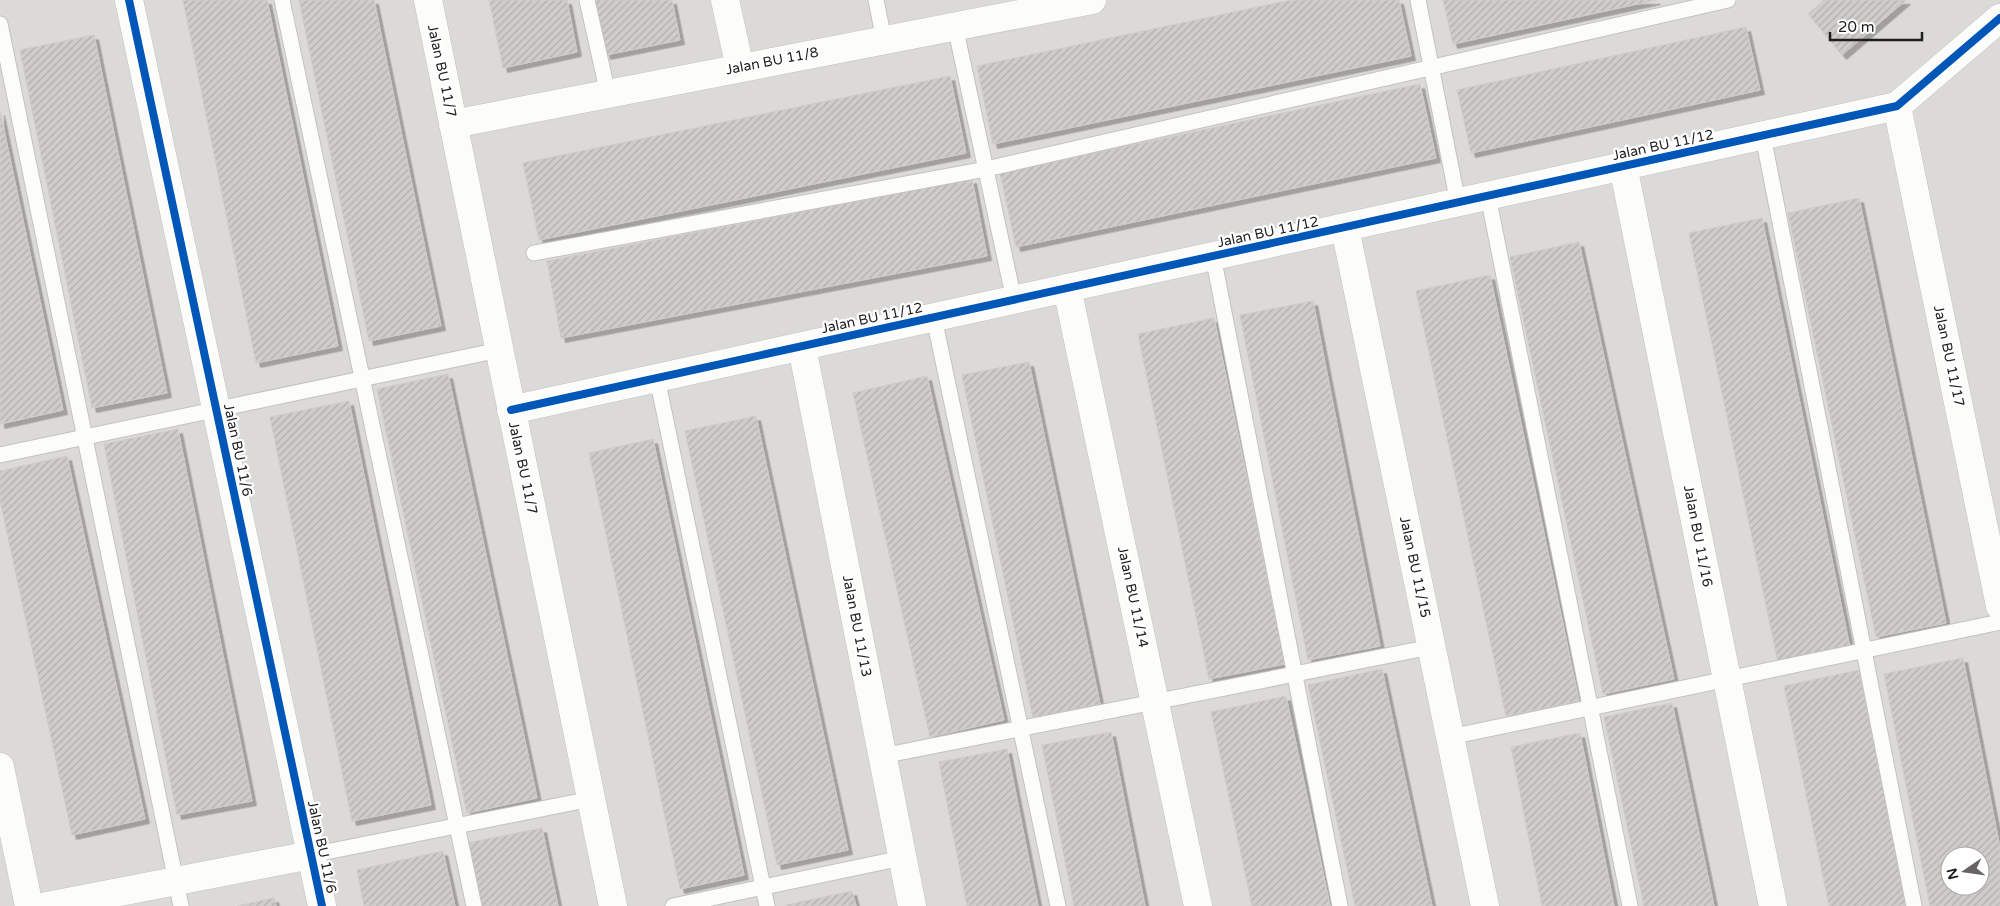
<svg xmlns="http://www.w3.org/2000/svg" width="2000" height="906" viewBox="0 0 2000 906" font-family="'Varela Round',sans-serif">
<defs>
<pattern id="building-hatch" width="6" height="6" patternUnits="userSpaceOnUse" patternTransform="scale(1.25)"><rect width="6" height="6" fill="#cfccca"/><path d="M-1 1l2-2M0 6l6-6M5 7l2-2" fill="none" stroke="#b1afad"/></pattern>
<filter id="shadow"><feDropShadow dx="4.5" dy="4.5" stdDeviation="0" flood-color="#0004"/></filter>
</defs>
<rect width="100%" height="100%" fill="#eceae7"/>
<path fill="#dbdad8" fill-rule="evenodd" d="M0 0H2000V906H0ZM1950 856H1980V886H1950Z"/>
<g fill="url(#building-hatch)" stroke="#cfccc9" fill-rule="evenodd" filter="url(#shadow)">
<polygon points="183,0 267,0 338,346 256,363"/>
<polygon points="299,0 374,0 441,326 369,341"/>
<polygon points="489,0 567,0 577,52 503,68"/>
<polygon points="595,0 672,0 680,40 606,55"/>
<polygon points="1291,0 1399,0 1411,56 993,144 977,66"/>
<polygon points="1443,0 1656,0 1453,44"/>
<polygon points="1824,0 1906,0 1842,55 1808,14"/>
<polygon points="1746,27 1760,90 1471,153 1457,90"/>
<polygon points="94,35 167,393 92,408 20,50"/>
<polygon points="950,76 966,153 539,240 523,163"/>
<polygon points="1420,84 1436,158 1016,247 1000,173"/>
<polygon points="0,111 63,410 0,424"/>
<polygon points="972,179 987,256 561,338 547,261"/>
<polygon points="1859,198 1946,623 1876,637 1788,213"/>
<polygon points="1762,218 1850,648 1778,663 1689,233"/>
<polygon points="1579,242 1674,679 1603,694 1510,257"/>
<polygon points="1490,275 1579,701 1506,716 1416,291"/>
<polygon points="1313,301 1380,646 1308,660 1240,315"/>
<polygon points="1214,318 1285,664 1209,679 1138,334"/>
<polygon points="1029,362 1100,704 1033,718 962,375"/>
<polygon points="448,374 537,798 467,813 377,389"/>
<polygon points="927,376 1004,720 930,737 853,393"/>
<polygon points="349,401 431,805 352,821 270,417"/>
<polygon points="756,416 848,850 777,865 685,431"/>
<polygon points="178,429 252,801 177,815 104,444"/>
<polygon points="653,439 744,875 680,889 589,453"/>
<polygon points="67,456 145,819 72,835 0,500 0,471"/>
<path d="M1963 658 2000 848V906H1930L1884 674ZM1950 856H1980V886H1950Z"/>
<polygon points="1382,669 1432,906 1355,906 1308,685"/>
<polygon points="1859,670 1907,906 1829,906 1784,686"/>
<polygon points="1286,696 1330,906 1252,906 1211,712"/>
<polygon points="1672,703 1714,906 1644,906 1604,717"/>
<polygon points="1111,732 1145,906 1074,906 1042,745"/>
<polygon points="1580,733 1614,906 1542,906 1511,747"/>
<polygon points="1007,749 1038,906 967,906 939,762"/>
<polygon points="542,828 558,906 480,906 467,843"/>
<polygon points="443,851 455,906 364,906 357,870"/>
<polygon points="852,891 856,906 787,906 786,905"/>
<polygon points="274,898 276,906 237,906"/>
</g>
<g fill="none" stroke-linecap="round" stroke-linejoin="round">
<defs>
<g id="lane">
<polyline points="282,0 474,906"/>
<polyline points="587,0 608,94"/>
<polyline points="876,0 884,40"/>
<polyline points="1418,0 1458,203"/>
<polyline points="0,24 181,906"/>
<polyline points="955,26 1014,300"/>
<polyline points="1763,136 1914,906"/>
<polyline points="1488,196 1630,906"/>
<polyline points="534,253 986,169 1728,0"/>
<polyline points="1213,256 1340,906"/>
<polyline points="934,318 1058,906"/>
<polyline points="657,378 767,906"/>
<polyline points="0,455 499,350"/>
<polyline points="1450,737 2000,622"/>
<polyline points="882,756 1431,647"/>
<polyline points="311,855 591,799"/>
<polyline points="673,906 902,858"/>
</g>
<g id="street">
<polyline points="129,0 322,906"/>
<polyline points="428,0 613,906"/>
<polyline points="725,0 740,68"/>
<polyline points="1897,106 2000,606"/>
<polyline points="453,124 1092,0"/>
<polyline points="1623,166 1773,906"/>
<polyline points="1345,228 1485,906"/>
<polyline points="1067,288 1198,906"/>
<polyline points="802,347 912,906"/>
<polyline points="511,410 1897,106 2000,18"/>
<polyline points="0,767 29,906"/>
<polyline points="47,906 311,855"/>
</g>
</defs>
<use href="#lane" stroke="#c3c2c1" stroke-width="17"/>
<use href="#street" stroke="#c3c2c1" stroke-width="29"/>
<use href="#lane" stroke="#fcfcfb" stroke-width="15"/>
<use href="#street" stroke="#fcfcfb" stroke-width="28"/>
<defs>
<g id="cycleway">
<polyline points="129,0 322,906"/>
<polyline points="511,410 1897,106 2000,18"/>
</g>
</defs>
<use href="#cycleway" stroke="#fff" stroke-width="11"/>
<use href="#cycleway" stroke="#0057b8" stroke-width="8"/>
</g>
<g text-anchor="middle" dominant-baseline="central" stroke-width="4.5" stroke-linejoin="round" paint-order="stroke">
<g font-size="14" fill="#1e1e1e" stroke="#fff">
<text transform="translate(772 61) rotate(-11)">Jalan BU 11/8</text>
<text transform="translate(442 71) rotate(78)">Jalan BU 11/7</text>
<text transform="translate(1663 145) rotate(-12)">Jalan BU 11/12</text>
<text transform="translate(1268 232) rotate(-12)">Jalan BU 11/12</text>
<text transform="translate(872 318) rotate(-12)">Jalan BU 11/12</text>
<text transform="translate(1949 356) rotate(78)">Jalan BU 11/17</text>
<text transform="translate(238 450) rotate(78)">Jalan BU 11/6</text>
<text transform="translate(523 468) rotate(78)">Jalan BU 11/7</text>
<text transform="translate(1698 536) rotate(79)">Jalan BU 11/16</text>
<text transform="translate(1415 567) rotate(78)">Jalan BU 11/15</text>
<text transform="translate(1133 597) rotate(78)">Jalan BU 11/14</text>
<text transform="translate(857 626) rotate(79)">Jalan BU 11/13</text>
<text transform="translate(322 847) rotate(78)">Jalan BU 11/6</text>
</g>
</g>
<g transform="translate(1965 871) rotate(257)"><circle r="24" fill="#ffffff" stroke="#a5a5a5"/>
<path d="M0-4L9 19L0 12L-9 19Z" fill="#666564"/>
<text y="-8" font-size="14" font-weight="bold" text-anchor="middle" fill="#1e1e1e">N</text>
</g>
<path d="M1830 32v8h92v-8" fill="none" stroke="#1e1e1e" stroke-width="2.5"/>
<text x="1838" y="32" font-size="15" fill="#1e1e1e" stroke="#ffffff" stroke-width="4" paint-order="stroke">20 m</text>
</svg>
